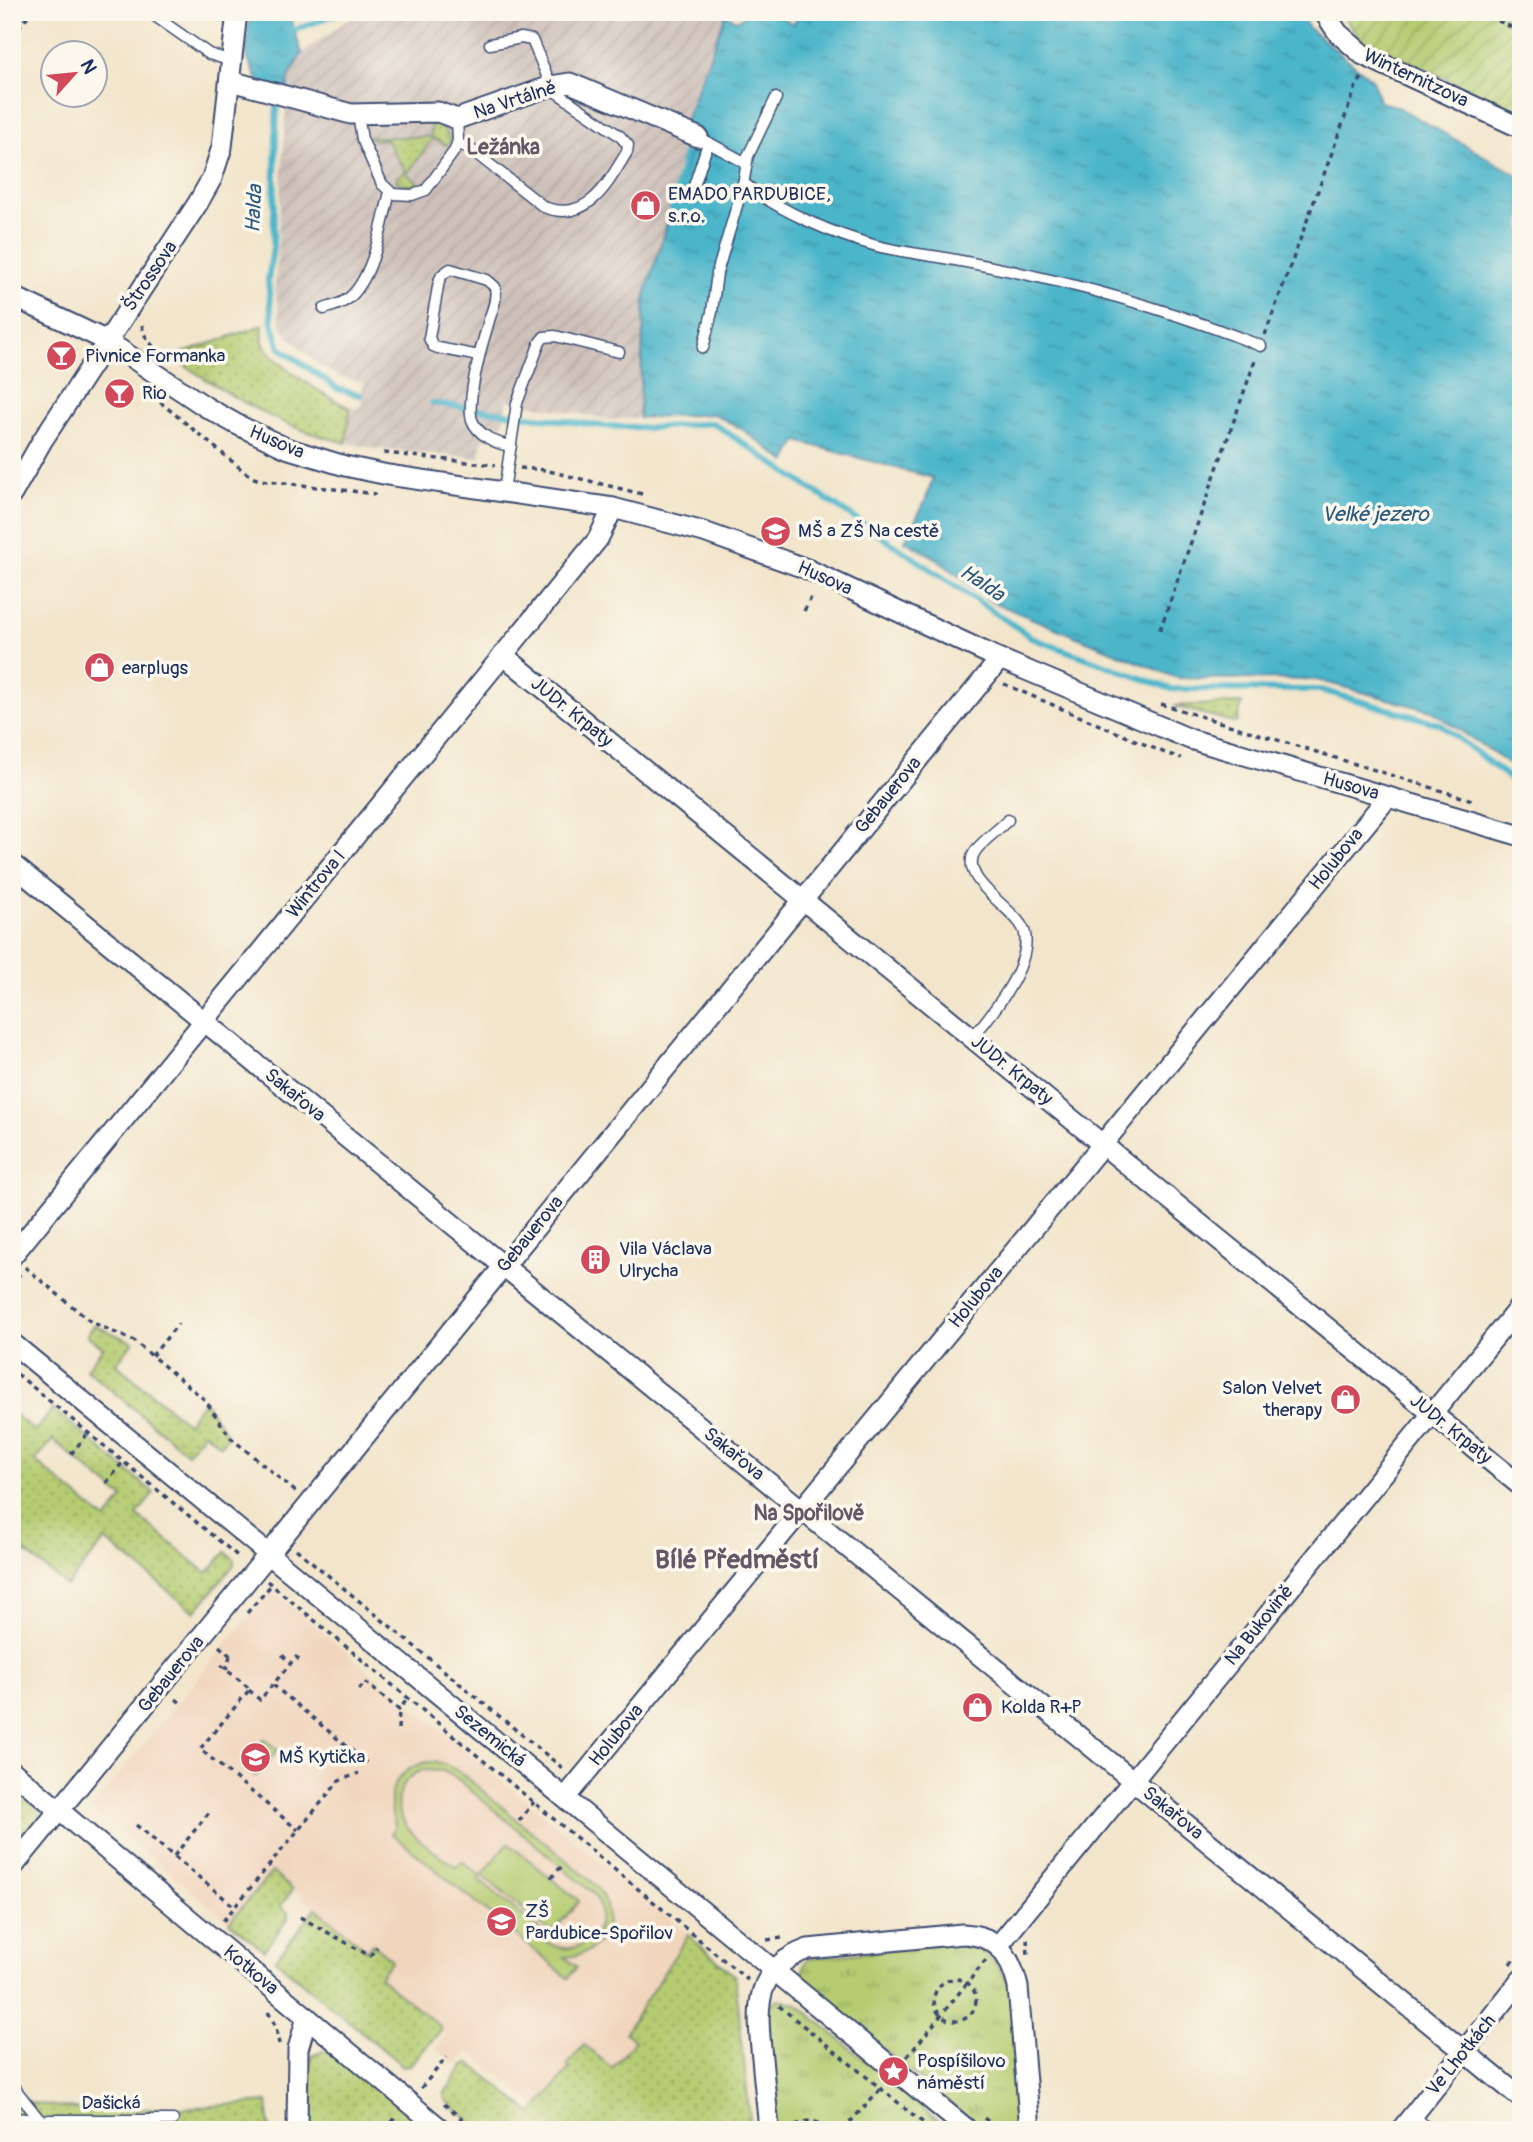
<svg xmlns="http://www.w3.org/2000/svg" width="1533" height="2142" viewBox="0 0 1533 2142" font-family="Pangolin,sans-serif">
<defs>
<pattern id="industrial-furrows" width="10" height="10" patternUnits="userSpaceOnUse" patternTransform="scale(1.75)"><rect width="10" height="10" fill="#cec1ba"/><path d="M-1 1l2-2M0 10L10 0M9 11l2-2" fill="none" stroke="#b0a6a2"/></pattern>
<pattern id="grass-dots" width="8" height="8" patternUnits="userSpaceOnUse" patternTransform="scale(1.75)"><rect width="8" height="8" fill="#b5cc71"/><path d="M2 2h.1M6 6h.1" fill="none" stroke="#92a660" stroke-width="1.8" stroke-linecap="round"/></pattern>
<pattern id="park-tufts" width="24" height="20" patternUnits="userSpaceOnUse" patternTransform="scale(1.75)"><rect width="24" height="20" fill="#b5cc71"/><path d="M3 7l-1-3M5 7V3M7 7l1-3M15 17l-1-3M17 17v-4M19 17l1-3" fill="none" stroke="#92a660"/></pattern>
<pattern id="garden-furrows" width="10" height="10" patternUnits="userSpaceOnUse" patternTransform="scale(1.75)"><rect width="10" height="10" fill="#b5cc71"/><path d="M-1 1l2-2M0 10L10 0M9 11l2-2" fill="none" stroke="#92a660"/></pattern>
<pattern id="water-ripples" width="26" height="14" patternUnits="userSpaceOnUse" patternTransform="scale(1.75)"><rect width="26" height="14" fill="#4cb5ca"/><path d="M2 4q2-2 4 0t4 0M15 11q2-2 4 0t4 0" fill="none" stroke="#3e94a7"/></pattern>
</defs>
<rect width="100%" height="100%" fill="#fbf7ec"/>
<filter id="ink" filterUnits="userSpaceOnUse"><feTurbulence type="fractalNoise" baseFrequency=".0143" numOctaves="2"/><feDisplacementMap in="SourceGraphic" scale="14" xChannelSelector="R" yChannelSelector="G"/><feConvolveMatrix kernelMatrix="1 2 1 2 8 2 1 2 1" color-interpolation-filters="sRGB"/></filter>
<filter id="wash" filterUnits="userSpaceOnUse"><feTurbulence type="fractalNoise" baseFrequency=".00686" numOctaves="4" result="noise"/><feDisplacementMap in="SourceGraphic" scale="28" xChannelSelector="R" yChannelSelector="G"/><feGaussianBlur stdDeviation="1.57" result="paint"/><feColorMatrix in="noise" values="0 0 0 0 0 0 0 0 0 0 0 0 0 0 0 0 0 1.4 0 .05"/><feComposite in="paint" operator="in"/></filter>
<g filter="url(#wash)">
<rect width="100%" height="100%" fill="#f2e5cb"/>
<polygon fill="#f1d5bd" points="271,1590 688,1935 626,2032 635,2040 612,2068 584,2045 567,2065 570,2068 538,2107 476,2056 468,2052 457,2066 435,2048 446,2034 379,1976 391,1960 373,1944 367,1951 272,1872 229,1922 91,1808"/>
<polygon fill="url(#industrial-furrows)" points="367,12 726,12 685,124 697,129 645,295 639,418 610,420 507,400 503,423 482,441 480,458 377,449 346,443 350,408 357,408 361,406 363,383 337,376 316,363 286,334 280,322 275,288 287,89 290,75 302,53 353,16"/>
<g fill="url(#grass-dots)" stroke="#687e68" stroke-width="2" fill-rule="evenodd">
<polygon points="12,12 29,12 12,33"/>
<polygon points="432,122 437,122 449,136 450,142 446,145 433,138 407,174 420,184 415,188 397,182 397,177 406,171 385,138 376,141 369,137 430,137"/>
<path d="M263 325C263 330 262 338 263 342 270 363 329 398 350 408L346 443C331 439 315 435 300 429 254 412 213 384 172 357Z"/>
<polygon points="1242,703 1237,723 1174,706"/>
<polygon points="94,1325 133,1342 116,1364 187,1423 204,1401 228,1436 221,1445 204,1432 187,1453 86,1369 103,1348 87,1335"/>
<path d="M53 1409 154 1493 137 1515 207 1573 226 1552 234 1559V1565L195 1612 105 1540 67 1586 12 1541V1412L35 1431ZM53 1440 123 1498 106 1520 35 1461Z"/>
<polygon points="12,1787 39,1809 41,1816 12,1858"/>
<polygon points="272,1872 293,1890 280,1906 288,1913 288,1919 264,1950 229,1922"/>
<polygon points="316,1908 367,1950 373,1944 392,1960 379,1977 441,2027 441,2030 410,2065 403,2066 275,1960"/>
<polygon points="688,1935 735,1976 751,2130 481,2130 445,2100 444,2094 465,2064 471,2064 532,2114 570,2068 567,2065 584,2045 612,2068 635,2041 625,2033"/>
<polygon points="326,2050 339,2055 429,2130 306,2130 305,2071 312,2055"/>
<polygon points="12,2100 82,2110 186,2108 267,2102 270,2130 12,2130"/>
</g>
<g fill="url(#park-tufts)" stroke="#687e68" stroke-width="2">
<path d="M957 1942C983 1948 1001 1963 1010 1988L1024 2130H981L808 1987C802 1977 800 1968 807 1959Z"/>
<polygon points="783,2000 797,2004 949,2130 775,2130 767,2008 776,2001"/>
</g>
<polygon fill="url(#garden-furrows)" stroke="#687e68" stroke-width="2" points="1340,12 1521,12 1521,114 1361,39"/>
<g fill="#b5cc71" stroke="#687e68" stroke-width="2" fill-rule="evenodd">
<polygon points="264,1739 278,1750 256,1776 243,1765"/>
<path d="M427 1762C441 1762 450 1766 461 1773L590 1880C621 1908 610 1956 564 1957L577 1967 568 1978 391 1833 396 1827C384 1795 393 1771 427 1762ZM423 1770 443 1771 455 1777 592 1892C618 1926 577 1967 543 1939L546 1935 478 1879 480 1875 462 1861 456 1867C434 1850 389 1827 400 1793 403 1782 412 1774 423 1770Z"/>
<polygon points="508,1843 579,1901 552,1933 482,1875"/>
</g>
<g fill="url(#water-ripples)" stroke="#347294" stroke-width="2">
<polygon points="280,12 288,12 302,53 290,75 287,89 260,84 246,55 250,19"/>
<polygon points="749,12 768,12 794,24 799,12 1297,12 1310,29 1373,80 1379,102 1396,106 1521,177 1521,772 1432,711 1317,680 1177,678 992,602 934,557 905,541 926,499 933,478 797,441 786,462 742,429 714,414 639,418 645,295 697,129 684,124 726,14 737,21"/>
</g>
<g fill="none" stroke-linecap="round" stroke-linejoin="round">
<g stroke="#4cb5ca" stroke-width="6">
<polyline points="216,12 237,26 256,33"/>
<polyline points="287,33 341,12"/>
<polyline points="277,96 273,247 268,281 272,322 280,348 338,389 360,395"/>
<polyline points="671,214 689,136"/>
<polyline points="432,403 603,426 650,428 713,423 1034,639 1171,689 1321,690 1440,724 1509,778 1521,784"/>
</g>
</g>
</g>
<g filter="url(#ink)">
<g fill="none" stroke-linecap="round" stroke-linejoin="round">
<defs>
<g id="service">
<polyline points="149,12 209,54 232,61"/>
<polyline points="358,115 362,139 382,184 393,194 412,195 426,190 455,150 458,140 457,119"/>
<polyline points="698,137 746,163"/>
<path d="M458 144 469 148 544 207C588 224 608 183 627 152L628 145 620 136 553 90 532 40 521 38 490 44"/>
<path d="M743 183C780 211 832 234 877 246 897 251 919 254 939 257 972 263 1005 269 1038 277 1114 294 1188 317 1261 346"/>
<polyline points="694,186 708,143"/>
<path d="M324 309C332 306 342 304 349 298 374 277 382 223 390 192"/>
<polyline points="703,348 712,312 717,273 743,185 748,156 776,98"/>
<path d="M479 356 438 348 433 346 429 338 439 281 442 275 450 269 487 280 495 287C498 299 491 312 488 324 482 343 466 402 472 420 478 435 496 444 511 446"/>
<polyline points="504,491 517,403 540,342 544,337 555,336 619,352"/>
<path d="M972 1038C992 1014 1031 967 1025 934 1022 911 954 880 976 850 985 839 998 830 1008 820"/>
<polyline points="12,2085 39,2119"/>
<polyline points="1413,2115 1430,2130"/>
<polyline points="12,2118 42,2120"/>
<polyline points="49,2130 49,2120 173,2120"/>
</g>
<g id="minor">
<polyline points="1324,12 1338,33 1363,55 1521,128"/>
<polyline points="231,81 351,114 438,112 457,119 551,86 570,83 698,137"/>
<polyline points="12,296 107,341 206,407 236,424 286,448 345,466 388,475 613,508 704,532 807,569 1000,659 1190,739 1521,836"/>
<polyline points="12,494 42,441 198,203 212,178 222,147 237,12"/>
<polyline points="503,655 1521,1486"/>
<polyline points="12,864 1521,2098"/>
<polyline points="12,1256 598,539 613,508"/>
<polyline points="12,1343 968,2130"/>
<polyline points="12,1771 442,2130"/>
<polyline points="565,1798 1388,797"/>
<polyline points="12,1868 1000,659"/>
<polyline points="998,1946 1521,1305"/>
<polyline points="297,2130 298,2049 307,2017"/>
<path d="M769 2130C767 2106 764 2082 762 2058 757 2009 752 1969 808 1949L962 1934C998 1935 1010 1955 1018 1987L1030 2130"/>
<polyline points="1401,2130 1521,1980"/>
</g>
</defs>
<use href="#service" stroke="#3b4a6e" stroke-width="13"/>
<use href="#minor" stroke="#3b4a6e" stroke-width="23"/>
<g stroke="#3b4a6e" stroke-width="3.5" stroke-dasharray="5 5" stroke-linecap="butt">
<polyline points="1480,12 1521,32"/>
<polyline points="12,36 31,12"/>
<polyline points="142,325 144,334 154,348"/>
<polyline points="1265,335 1356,87 1364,74"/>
<polyline points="160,402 251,477 260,480 376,494"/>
<polyline points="384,453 495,465"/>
<polyline points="520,468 545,470 646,495"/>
<polyline points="804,611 813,594"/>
<polyline points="1160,630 1256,358"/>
<polyline points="1004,684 1165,753 1181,758"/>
<polyline points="1161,704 1475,801"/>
<polyline points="25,1267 91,1322 134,1341 205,1400 231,1438 296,1492"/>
<polyline points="12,1283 20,1274"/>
<polyline points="152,1356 178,1324"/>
<polyline points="17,1374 240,1558"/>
<polyline points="71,1454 88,1433"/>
<polyline points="106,1483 123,1462"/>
<polyline points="296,1549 566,1771"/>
<polyline points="267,1581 749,1981"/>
<polyline points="247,1613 272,1584"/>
<polyline points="219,1646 233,1658"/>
<polyline points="282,1655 291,1663"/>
<polyline points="221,1665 250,1689 200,1749 298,1830"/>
<polyline points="226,1670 230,1656"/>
<polyline points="273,1685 367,1763"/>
<polyline points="249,1690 260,1700 296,1657 301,1661"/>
<polyline points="359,1690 365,1682 399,1710 408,1698"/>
<polyline points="176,1699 183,1705"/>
<polyline points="398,1729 399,1710"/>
<polyline points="519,1821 534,1802"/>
<polyline points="136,1825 235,1907"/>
<polyline points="174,1856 211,1810"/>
<polyline points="551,1878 562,1866"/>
<polyline points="12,1898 24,1884"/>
<polyline points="300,1917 370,1956 377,1947"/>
<polyline points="223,1921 339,1781 359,1773"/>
<polyline points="1027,1939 1028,1955"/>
<polyline points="767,1940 782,1938"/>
<polyline points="1510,1964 1521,1951"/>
<circle cx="955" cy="2000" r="21"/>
<polyline points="779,2006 932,2130"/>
<polyline points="268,2012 276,2027 279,2044"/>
<polyline points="907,2057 986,1960"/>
<polyline points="421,2088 447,2057"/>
<polyline points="444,2104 475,2130"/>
<polyline points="984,2118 999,2130"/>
<path d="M786 2129C805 2122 812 2115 828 2130"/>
<polyline points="385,2130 398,2115"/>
<polyline points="843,2130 882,2087"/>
<polyline points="1377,2130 1382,2122"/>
</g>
<use href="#service" stroke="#fff" stroke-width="10"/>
<use href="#minor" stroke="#fff" stroke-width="19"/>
</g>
</g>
<defs>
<symbol id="shop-disc" viewBox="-11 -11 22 22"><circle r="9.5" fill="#d1495b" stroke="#fbf7ec"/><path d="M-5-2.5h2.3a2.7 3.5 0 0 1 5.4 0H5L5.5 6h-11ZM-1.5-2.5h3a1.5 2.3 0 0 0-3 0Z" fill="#fff"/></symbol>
<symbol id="bar-disc" viewBox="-11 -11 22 22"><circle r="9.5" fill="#d1495b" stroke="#fbf7ec"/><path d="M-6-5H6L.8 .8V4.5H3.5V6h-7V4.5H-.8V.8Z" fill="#fff"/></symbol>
<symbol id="school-disc" viewBox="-11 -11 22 22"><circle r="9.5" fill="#d1495b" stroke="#fbf7ec"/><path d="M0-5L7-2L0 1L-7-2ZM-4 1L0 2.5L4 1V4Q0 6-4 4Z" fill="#fff"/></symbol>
<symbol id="building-disc" viewBox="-11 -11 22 22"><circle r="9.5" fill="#d1495b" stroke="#fbf7ec"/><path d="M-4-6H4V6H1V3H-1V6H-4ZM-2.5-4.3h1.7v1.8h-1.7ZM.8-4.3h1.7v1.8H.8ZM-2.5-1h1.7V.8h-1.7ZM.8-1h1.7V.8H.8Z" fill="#fff"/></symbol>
<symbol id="sight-disc" viewBox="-11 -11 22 22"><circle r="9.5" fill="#d1495b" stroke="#fbf7ec"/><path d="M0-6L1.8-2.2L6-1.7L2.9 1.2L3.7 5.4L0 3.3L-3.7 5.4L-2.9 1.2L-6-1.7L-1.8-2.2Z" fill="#fff"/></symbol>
</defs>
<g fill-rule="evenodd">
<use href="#shop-disc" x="628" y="188" width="35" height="35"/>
<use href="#bar-disc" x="44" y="338" width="35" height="35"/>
<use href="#bar-disc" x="102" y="376" width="35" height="35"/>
<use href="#school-disc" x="758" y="514" width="35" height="35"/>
<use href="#shop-disc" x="82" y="650" width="35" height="35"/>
<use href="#building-disc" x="578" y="1242" width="35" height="35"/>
<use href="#shop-disc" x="1328" y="1382" width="35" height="35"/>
<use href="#shop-disc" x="960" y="1690" width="35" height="35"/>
<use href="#school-disc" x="238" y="1740" width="35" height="35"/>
<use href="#school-disc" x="484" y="1904" width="35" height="35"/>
<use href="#sight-disc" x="876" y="2054" width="35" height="35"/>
</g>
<g text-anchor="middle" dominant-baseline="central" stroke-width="7" stroke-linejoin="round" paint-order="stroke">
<g font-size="19" fill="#1b2f5e" stroke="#fbf7ec">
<text transform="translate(1416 78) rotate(25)">Winternitzova</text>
<text transform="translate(515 100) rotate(-18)">Na Vrtálně</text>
<text transform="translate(150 276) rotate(-56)">Štrossova</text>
<text transform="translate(277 442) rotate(23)">Husova</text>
<text transform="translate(825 578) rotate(24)">Husova</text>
<text transform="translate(572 712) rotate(39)">JUDr. Krpaty</text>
<text transform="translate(1351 786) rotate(16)">Husova</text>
<text transform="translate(888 795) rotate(-51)">Gebauerova</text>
<text transform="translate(1336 859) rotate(-51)">Holubova</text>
<text transform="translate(316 884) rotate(-51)">Wintrova I</text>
<text transform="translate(1012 1070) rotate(39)">JUDr. Krpaty</text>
<text transform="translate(295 1095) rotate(39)">Sakařova</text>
<text transform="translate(530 1234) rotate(-51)">Gebauerova</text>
<text transform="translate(976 1297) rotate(-51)">Holubova</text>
<text transform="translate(1451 1429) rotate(39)">JUDr. Krpaty</text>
<text transform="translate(734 1454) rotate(39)">Sakařova</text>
<text transform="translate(1259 1625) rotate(-51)">Na Bukovině</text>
<text transform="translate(171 1674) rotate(-51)">Gebauerova</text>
<text transform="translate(616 1735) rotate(-51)">Holubova</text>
<text transform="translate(490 1736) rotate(39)">Sezemická</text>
<text transform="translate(1173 1813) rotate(39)">Sakařova</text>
<text transform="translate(251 1970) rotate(40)">Kotkova</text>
<text transform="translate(1461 2055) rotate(-51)">Ve Lhotkách</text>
<text x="111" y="2103">Dašická</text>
</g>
<g font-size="19" fill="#1b2f5e" stroke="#fbf7ec" text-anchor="start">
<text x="668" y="194">EMADO PARDUBICE,<tspan x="668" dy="22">s.r.o.</tspan></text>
<text x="85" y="356">Pivnice Formanka</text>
<text x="142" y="393">Rio</text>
<text x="798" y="531">MŠ a ZŠ Na cestě</text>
<text x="122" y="668">earplugs</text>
<text x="619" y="1249">Vila Václava<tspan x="619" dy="22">Ulrycha</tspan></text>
<text x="1322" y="1388" text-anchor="end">Salon Velvet<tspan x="1322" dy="22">therapy</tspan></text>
<text x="1001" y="1707">Kolda R+P</text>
<text x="279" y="1757">MŠ Kytička</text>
<text x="525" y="1911">ZŠ<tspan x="525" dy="22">Pardubice-Spořilov</tspan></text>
<text x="917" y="2061">Pospíšilovo<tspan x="917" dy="22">náměstí</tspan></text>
</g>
<g font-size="21" font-weight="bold" fill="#635768" stroke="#fbf7ec">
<text x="503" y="147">Ležánka</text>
<text x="809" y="1513">Na Spořilově</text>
</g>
<g font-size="21" font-style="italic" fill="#2a577e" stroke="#fbf7ec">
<text transform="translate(254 209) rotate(-87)">Halda</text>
<text x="1375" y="514">Velké jezero</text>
<text transform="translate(982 583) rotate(34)">Halda</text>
</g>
<g font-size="26" font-weight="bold" fill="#635768" stroke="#fbf7ec">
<text x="737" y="1560">Bílé Předměstí</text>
</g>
</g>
<rect width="1533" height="2142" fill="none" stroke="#fbf7ec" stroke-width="42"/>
<g transform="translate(74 74) rotate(63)"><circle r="33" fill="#fbf7ec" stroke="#a1a7b3" stroke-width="2"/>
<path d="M0-5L12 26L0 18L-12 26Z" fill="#d1495b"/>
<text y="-10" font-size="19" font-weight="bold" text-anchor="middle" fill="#1b2f5e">N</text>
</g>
</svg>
